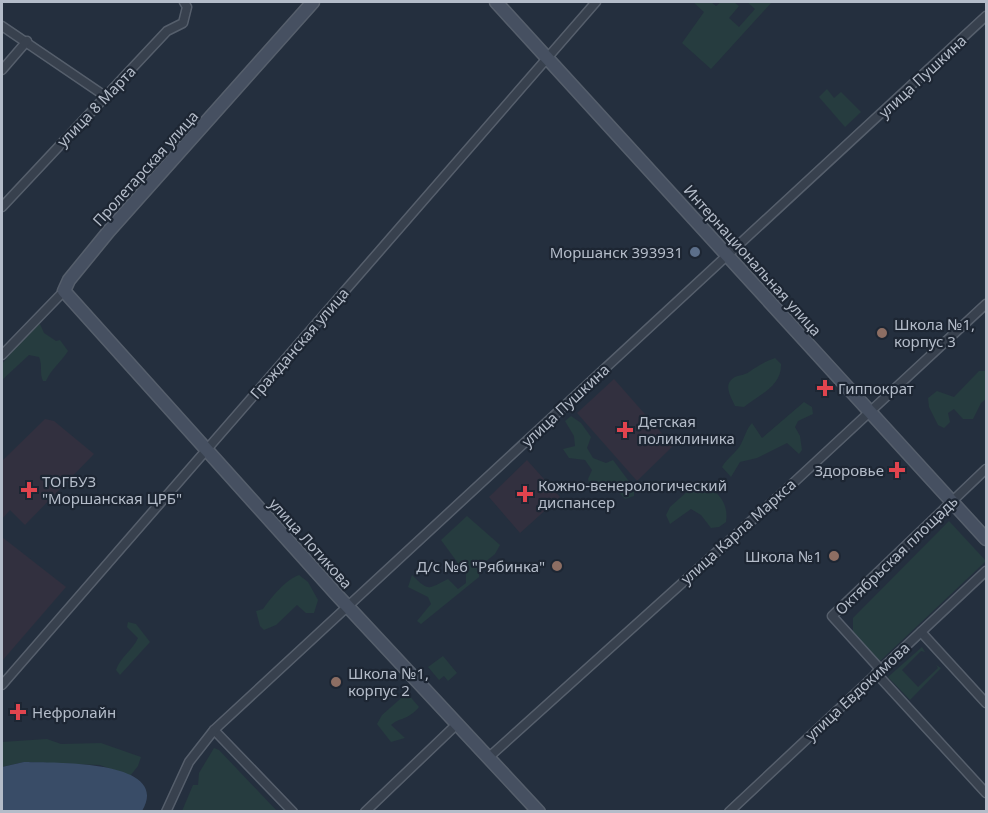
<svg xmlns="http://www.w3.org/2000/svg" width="988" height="813" viewBox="0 0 988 813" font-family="'Noto Sans',sans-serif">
<rect width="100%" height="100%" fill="#242f3e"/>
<g fill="#32303f">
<polygon points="614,379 673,446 637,481 577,413"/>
<polygon points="45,419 54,421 94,454 25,525 10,510 2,519 2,461"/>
<polygon points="527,460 560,497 520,533 489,497"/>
<polygon points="2,537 66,587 2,661"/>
</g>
<g fill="#263c3f">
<polygon points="693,2 711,2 716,6 721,2 734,2 739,6 729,18 739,27 755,9 747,2 772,2 711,69 682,43 704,12"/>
<polygon points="827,89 834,98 841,92 861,112 845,127 819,97"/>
<path d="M40 324 44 333 56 341 60 340 68 351C61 362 51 369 46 381H43C39 373 43 366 39 357L29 355 2 380V364L31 329Z"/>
<path d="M775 358 781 364C782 386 760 394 744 407L735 406C731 397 722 384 735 377 740 375 745 375 749 372 758 366 764 362 775 358Z"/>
<polygon points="979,371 986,371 986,399 981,403 973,419 963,419 954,409 948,413 950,422 944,428 938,425 929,407 928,398 937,391 954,397"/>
<path d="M804 402 812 407 813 414 798 421 795 427 800 436 802 450 799 454 787 443 757 458 740 462 731 477 722 467C727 458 737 452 741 444 745 436 746 430 752 423L762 438Z"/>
<polygon points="571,416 581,423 591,437 587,448 593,458 606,463 613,460 634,488 634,496 625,499 608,481 599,486 590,487 588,479 592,470 585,460 569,458 563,449 575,446 574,436 565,421"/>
<path d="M698 482H703C718 493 729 502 726 522L719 527 711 528 701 515 691 509 670 524 666 515 670 507Z"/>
<path d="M467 516 500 545 495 554 479 567V577L421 624 417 621 431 604 428 597 408 587 412 575C429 592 428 589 448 579L458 589 466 583V574L441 540Z"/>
<polygon points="949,521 986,561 879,662 853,632 853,618"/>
<path d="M299 575 308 582 318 600 314 613H306L297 605 276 625 264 630 260 626 256 611 263 609C272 597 285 580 299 575Z"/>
<path d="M128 622 136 624 150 642 120 675 116 670C121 656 133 650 138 638L127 627Z"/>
<polygon points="922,647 925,652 921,651 902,670 918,687 938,668 936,665 941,668 910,700 888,677"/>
<polygon points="443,656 457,673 448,681 444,676 439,680 428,667"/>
<path d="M407 693 419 707C407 721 400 717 391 725L405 738 391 742 377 724 382 715Z"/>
<polygon points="47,739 61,744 101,743 141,757 138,766 130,776 100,765 24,762 2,767 2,742"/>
<polygon points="214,748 219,750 277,811 182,811 193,785 198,785 199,773"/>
</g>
<path fill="#394c67" d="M24 762C52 763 173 759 142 811H2V767Z"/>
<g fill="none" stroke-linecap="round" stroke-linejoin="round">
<defs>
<g id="street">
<polyline points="2,26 105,96"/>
<polyline points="2,70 27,41"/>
<polyline points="2,207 167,31 183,23 187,7 184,2"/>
<polyline points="2,355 64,291"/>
<polyline points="921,632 986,703"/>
<polyline points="880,669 832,616 986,469"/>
<polyline points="876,673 986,793"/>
<polyline points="2,685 596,2"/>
<polyline points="214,730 293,812"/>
<polyline points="489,757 791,485 986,304"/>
<polyline points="166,812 189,762 214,730 986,16"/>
<polyline points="365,812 457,724"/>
<polyline points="729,812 986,571"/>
</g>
<g id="secondary">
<polyline points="313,2 109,231 69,280 64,291 337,595 539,812"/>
<polyline points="496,2 986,539"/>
</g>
</defs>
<use href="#street" stroke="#565f6c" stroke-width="11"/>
<use href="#secondary" stroke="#565f6c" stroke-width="15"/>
<use href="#street" stroke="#38414e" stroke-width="8"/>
<use href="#secondary" stroke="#465061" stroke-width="12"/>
</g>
<circle fill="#5c6f8a" stroke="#1d2633" stroke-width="2" cx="695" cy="252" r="6"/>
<g fill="#8d6e63" stroke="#1d2633" stroke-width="2">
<circle cx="882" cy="333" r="6"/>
<circle cx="834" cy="556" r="6"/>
<circle cx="557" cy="566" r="6"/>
<circle cx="336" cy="682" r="6"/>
</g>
<g fill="#e0444e" stroke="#1d2633" stroke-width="2">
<path d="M822 379h6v6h6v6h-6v6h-6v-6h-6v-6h6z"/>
<path d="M622 421h6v6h6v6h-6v6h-6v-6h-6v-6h6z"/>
<path d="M894 461h6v6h6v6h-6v6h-6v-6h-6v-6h6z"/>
<path d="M26 481h6v6h6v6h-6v6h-6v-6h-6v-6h6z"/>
<path d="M522 485h6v6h6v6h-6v6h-6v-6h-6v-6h6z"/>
<path d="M15 703h6v6h6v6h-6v6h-6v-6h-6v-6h6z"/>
</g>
<g text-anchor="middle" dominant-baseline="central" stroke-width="4.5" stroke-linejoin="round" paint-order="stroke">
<g font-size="15" fill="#b4bcc9" stroke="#1d2633">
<text transform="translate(922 76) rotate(-43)">улица Пушкина</text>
<text transform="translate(96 106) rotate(-46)">улица 8 Марта</text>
<text transform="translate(145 168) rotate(-48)">Пролетарская улица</text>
<text transform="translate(753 260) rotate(48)">Интернациональная улица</text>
<text transform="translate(299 343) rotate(-49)">Гражданская улица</text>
<text transform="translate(565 405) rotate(-43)">улица Пушкина</text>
<text transform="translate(738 531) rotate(-42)">улица Карла Маркса</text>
<text transform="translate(311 543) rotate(48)">улица Лотикова</text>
<text transform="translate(896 555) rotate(-44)">Октябрьская площадь</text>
<text transform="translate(857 691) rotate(-43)">улица Евдокимова</text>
</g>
<g font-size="15" fill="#b4bcc9" stroke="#1d2633" text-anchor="start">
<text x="683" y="252" text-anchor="end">Моршанск 393931</text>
<text x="894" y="324">Школа №1,<tspan x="894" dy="17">корпус 3</tspan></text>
<text x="838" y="388">Гиппократ</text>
<text x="638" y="421">Детская<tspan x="638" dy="17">поликлиника</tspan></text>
<text x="884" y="470" text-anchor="end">Здоровье</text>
<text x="42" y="481">ТОГБУЗ<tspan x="42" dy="17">"Моршанская ЦРБ"</tspan></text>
<text x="538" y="485">Кожно-венерологический<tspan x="538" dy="17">диспансер</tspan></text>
<text x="822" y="556" text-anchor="end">Школа №1</text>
<text x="545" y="566" text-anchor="end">Д/с №6 "Рябинка"</text>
<text x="348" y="673">Школа №1,<tspan x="348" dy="17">корпус 2</tspan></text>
<text x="32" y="712">Нефролайн</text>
</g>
</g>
<rect width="988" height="813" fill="none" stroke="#b4bcc9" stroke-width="6"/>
</svg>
